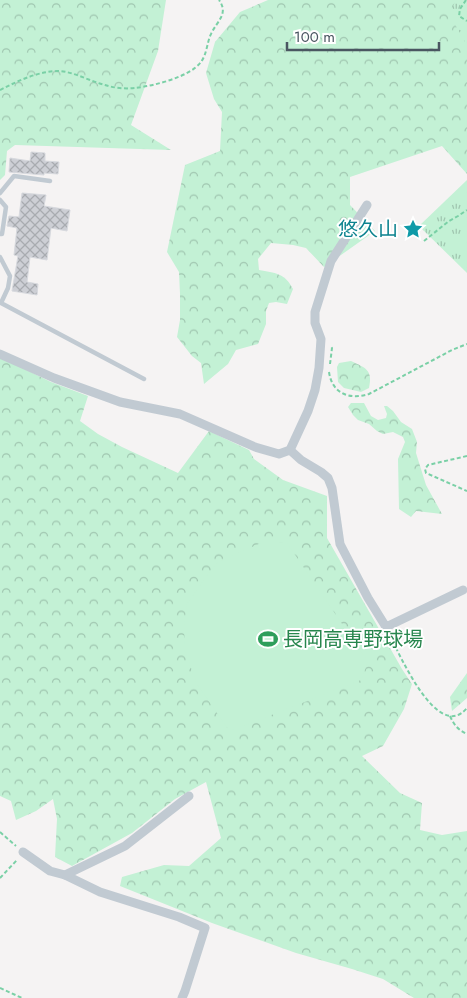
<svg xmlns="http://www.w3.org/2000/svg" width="467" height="998" viewBox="0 0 467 998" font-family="Jost,'Noto Sans JP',sans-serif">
<defs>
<pattern id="forest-crowns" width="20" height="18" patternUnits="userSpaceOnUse" patternTransform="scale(1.25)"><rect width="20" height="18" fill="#c3f1d5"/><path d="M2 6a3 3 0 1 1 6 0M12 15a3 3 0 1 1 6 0" fill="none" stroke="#a0c6b0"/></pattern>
<pattern id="park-tufts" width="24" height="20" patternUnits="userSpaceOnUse" patternTransform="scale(1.25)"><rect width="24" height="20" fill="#c3f1d5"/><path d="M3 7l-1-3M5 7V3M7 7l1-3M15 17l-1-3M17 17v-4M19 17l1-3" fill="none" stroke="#a0c6b0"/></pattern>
<pattern id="building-cross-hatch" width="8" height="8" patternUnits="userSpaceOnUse" patternTransform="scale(1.25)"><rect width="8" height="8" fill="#cdcfd5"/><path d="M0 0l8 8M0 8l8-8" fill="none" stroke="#a8abb0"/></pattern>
</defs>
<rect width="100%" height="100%" fill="#f5f3f3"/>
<g fill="url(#forest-crowns)">
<polygon points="0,0 166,0 158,51 131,125 171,150 15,145 7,151 5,175 0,180"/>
<path d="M268 0H467V174L442 146 350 177V205L375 231 324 267 306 248 293 245 271 243 258 259 259 270C275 273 285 273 293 289L287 304 276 302 269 303 266 311V324L258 344 236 350 228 364 204 384 201 363 192 356 177 337 180 320V294L179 272 167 252 185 165 220 151 222 112 214 99 206 73 215 42 240 12Z"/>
<polygon points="0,357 51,382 88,396 80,421 98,434 122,447 178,473 209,431 249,450 254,459 283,480 327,496 327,538 402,669 412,684 404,709 383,746 362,756 400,793 422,803 420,830 442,835 467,831 467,998 414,998 383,979 352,969 296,953 212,923 120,886 122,877 164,865 189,866 221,838 206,782 175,799 132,833 72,866 55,857 57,819 53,799 36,811 16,820 11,801 0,796"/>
<path d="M351 361C366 368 373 370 369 388L361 392 344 388 338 382 337 367 339 363Z"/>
<polygon points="351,403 364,403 371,416 378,420 386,418 387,414 384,406 387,406 393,411 401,422 412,429 417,442 416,453 426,485 442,514 416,511 411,517 399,509 398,459 405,442 403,437 393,432 383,434 377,431 369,424 358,420 353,415 348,407"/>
<polygon points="467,673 467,698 452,711 450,697"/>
</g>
<g fill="url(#park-tufts)">
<polygon points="456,0 467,0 467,45 449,14"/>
<polygon points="467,180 467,273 419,226"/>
</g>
<polygon fill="#c3f1d5" points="261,543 287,543 368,662 361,680 233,730 228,729 197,684 185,652 184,626 187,604 208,574 218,562"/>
<g fill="url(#building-cross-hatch)" stroke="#d7d9de">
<polygon points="31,152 45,153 45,161 59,162 58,174 44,173 44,175 9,172 10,158 30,161"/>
<polygon points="22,193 46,195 44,206 70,210 67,231 51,228 47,260 30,257 27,282 38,284 37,295 12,291 18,256 14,255 17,228 7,226 9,216 19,217"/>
</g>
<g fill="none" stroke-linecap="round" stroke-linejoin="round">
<g stroke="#7ad0a6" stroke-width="2" stroke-dasharray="4 2.5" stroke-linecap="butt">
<polyline points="466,0 460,9 459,16 467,21"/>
<path d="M0 90C18 81 36 72 57 71 73 71 89 81 105 85 114 88 125 89 135 88 153 86 190 77 201 62 207 54 207 42 211 34 217 21 229 14 219 0"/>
<polyline points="424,241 449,221 458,216 467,210"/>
<polyline points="330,364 332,348 330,346"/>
<path d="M329 372C332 394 350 400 369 394L452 350 467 344"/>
<polyline points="467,456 428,465 425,469 426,473 467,491"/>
<path d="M390 636C400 655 438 743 467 708"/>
<path d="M450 716C454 725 458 730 467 734"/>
<polyline points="0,832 16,846"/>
<polyline points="0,878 17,860"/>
<polyline points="0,988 22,998"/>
</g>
<g stroke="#c1cad2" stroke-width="4.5">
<polyline points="0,193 14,176 50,181"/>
<polyline points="0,200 6,207 2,234 0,234"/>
<polyline points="0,257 10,276 8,288 1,303 144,379"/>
</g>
<g stroke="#c1cad2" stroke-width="9">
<polyline points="0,354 54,378 120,402 180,414 255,447 279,454 290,450 308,411 315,390 319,368 321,339 315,323 315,312 331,261 367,205"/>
<polyline points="290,450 301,460 321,472 328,478 332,488 340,544 368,598 386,627 463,590"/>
<polyline points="23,852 50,871 65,875 100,892 179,917 205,928 185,991 182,998"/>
<polyline points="65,875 125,846 189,796"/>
</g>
</g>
<defs>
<symbol id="sight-bare" viewBox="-9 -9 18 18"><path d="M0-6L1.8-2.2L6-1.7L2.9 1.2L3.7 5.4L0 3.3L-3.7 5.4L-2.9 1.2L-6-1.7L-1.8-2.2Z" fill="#0f9aa8" stroke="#fff" stroke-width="2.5" paint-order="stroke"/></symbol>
<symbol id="stadium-bare" viewBox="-9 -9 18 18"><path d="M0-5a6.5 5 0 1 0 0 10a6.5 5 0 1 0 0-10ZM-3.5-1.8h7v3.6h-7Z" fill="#2e9e5b" stroke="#fff" stroke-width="2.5" paint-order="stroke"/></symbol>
</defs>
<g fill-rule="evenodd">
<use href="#sight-bare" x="399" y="215" width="28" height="28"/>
<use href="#stadium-bare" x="254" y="625" width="28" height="28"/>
</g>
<g text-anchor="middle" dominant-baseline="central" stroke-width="4" stroke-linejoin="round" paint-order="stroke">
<g font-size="20" fill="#0d838f" stroke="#fff" text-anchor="end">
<text x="398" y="229">悠久山</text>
</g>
<g font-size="20" fill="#27864d" stroke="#fff" text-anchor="start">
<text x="283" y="639">長岡高専野球場</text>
</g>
</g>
<path d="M287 42v8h152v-8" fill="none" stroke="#4a5661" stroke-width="2.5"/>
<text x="294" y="42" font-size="15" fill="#4a5661" stroke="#ffffff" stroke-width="4" paint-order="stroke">100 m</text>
</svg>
